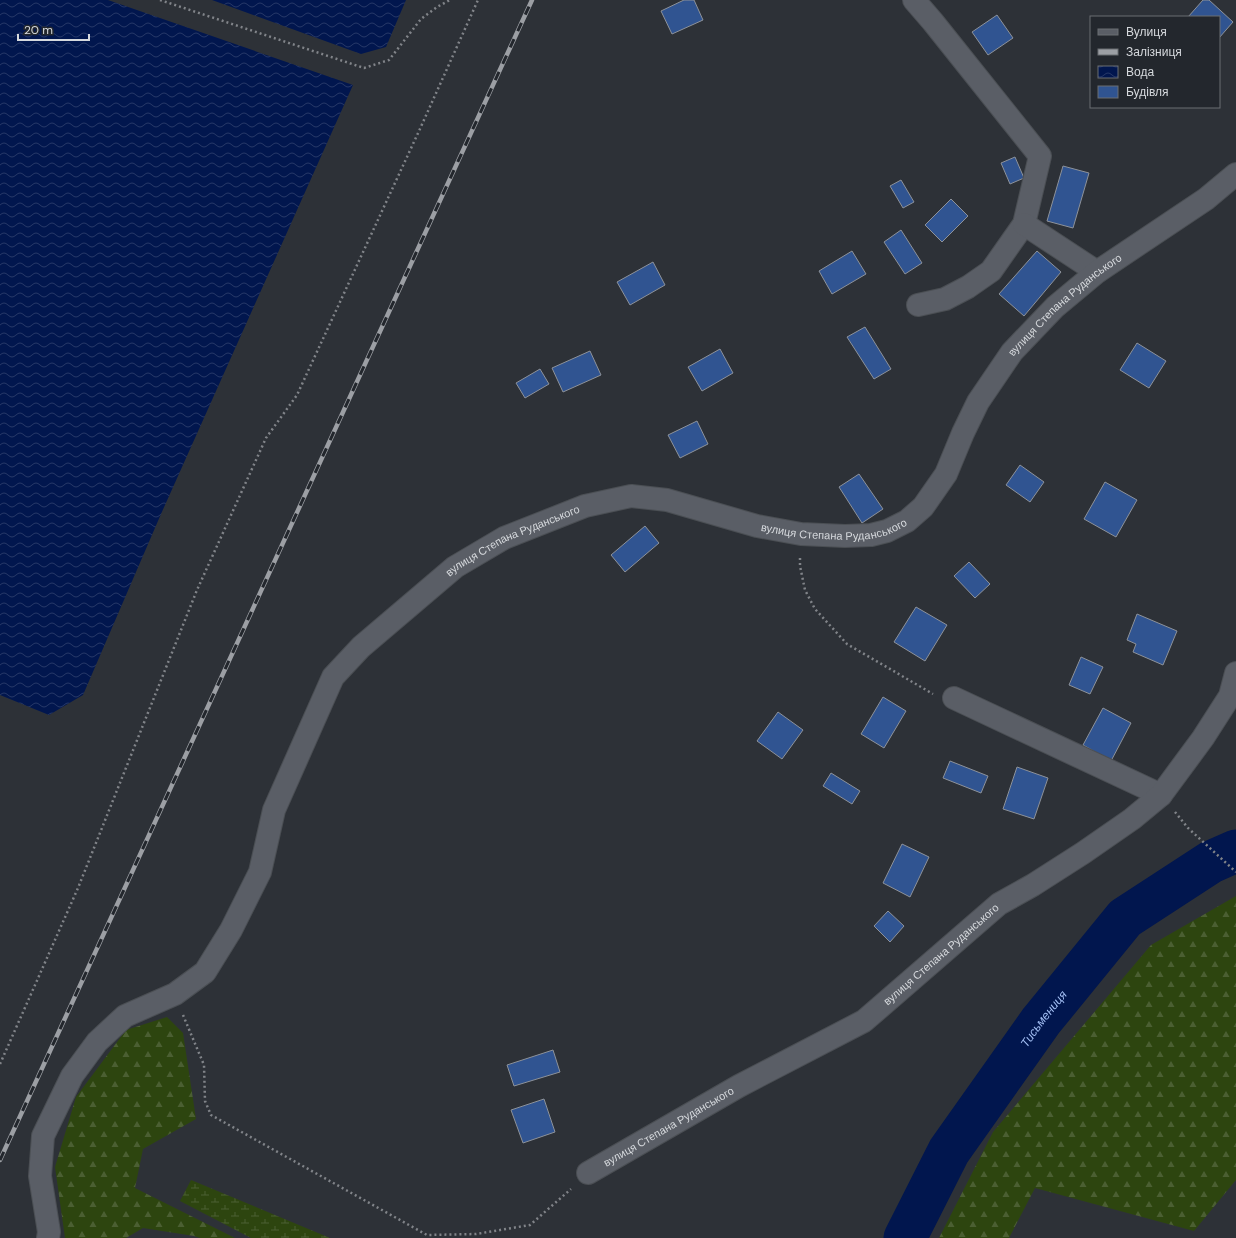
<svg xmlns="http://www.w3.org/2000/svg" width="1236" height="1238" viewBox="0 0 1236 1238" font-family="'DM Sans',sans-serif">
<defs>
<pattern id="forest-firs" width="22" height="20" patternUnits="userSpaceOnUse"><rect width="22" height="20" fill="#2d450f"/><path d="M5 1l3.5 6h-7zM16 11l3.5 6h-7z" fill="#4b5f32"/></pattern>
<pattern id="wetland-marsh" width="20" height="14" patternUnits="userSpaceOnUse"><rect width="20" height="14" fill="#2d450f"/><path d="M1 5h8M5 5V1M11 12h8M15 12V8" fill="none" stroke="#4b5f32"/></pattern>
<pattern id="water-waves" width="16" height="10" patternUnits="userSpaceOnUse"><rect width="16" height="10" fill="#01164e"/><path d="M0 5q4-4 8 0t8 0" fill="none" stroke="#253767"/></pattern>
</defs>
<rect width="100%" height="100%" fill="#2d3137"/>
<g fill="url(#forest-firs)">
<polygon points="1236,896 1236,1180 1194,1231 1035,1188 1009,1238 939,1238 993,1132 1151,945"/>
<polygon points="167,1017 183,1033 196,1119 143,1149 135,1188 235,1238 200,1238 194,1236 143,1228 126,1238 65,1238 55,1167 76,1097 126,1030"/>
</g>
<polygon fill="url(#wetland-marsh)" points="191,1180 330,1238 251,1238 180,1201"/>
<g fill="url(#water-waves)">
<polygon points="0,0 108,0 353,85 161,514 83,695 49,715 0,695"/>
<polygon points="212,0 406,0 386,47 361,54"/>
</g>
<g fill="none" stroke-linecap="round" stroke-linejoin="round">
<path stroke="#01164e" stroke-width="43" id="s1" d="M905 1238 949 1151 1041 1021 1125 918 1211 862 1236 851"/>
</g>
<g fill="#305491" stroke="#8d929a">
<polygon points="684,0 694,0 703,20 672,34 661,11"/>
<polygon points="1203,0 1209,0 1233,22 1219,38 1219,17 1188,17"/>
<polygon points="997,15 1013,38 988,55 972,32"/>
<polygon points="1015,157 1024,178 1010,184 1001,163"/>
<polygon points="1063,166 1089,173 1073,228 1047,221"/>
<polygon points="901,180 914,202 903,208 890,186"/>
<polygon points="951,199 968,216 942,242 925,225"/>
<polygon points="901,230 922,263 905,274 884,242"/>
<polygon points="852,251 866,274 832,294 819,271"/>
<polygon points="1037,251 1061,272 1024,316 999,294"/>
<polygon points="653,262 665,285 630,305 617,282"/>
<polygon points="865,327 891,369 874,379 847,337"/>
<polygon points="1137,343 1166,361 1149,388 1120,370"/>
<polygon points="720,349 733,373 702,391 688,367"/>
<polygon points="590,351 601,375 563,392 552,368"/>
<polygon points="540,369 549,384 525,398 516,383"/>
<polygon points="697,421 708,444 680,458 668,435"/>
<polygon points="1020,465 1044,482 1030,502 1006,485"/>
<polygon points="859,474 883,509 862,523 839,487"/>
<polygon points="1105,482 1137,500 1116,537 1084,519"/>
<polygon points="645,526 659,543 625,572 611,555"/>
<polygon points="969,562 990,584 975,598 954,576"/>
<polygon points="916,607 947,625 925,661 894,642"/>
<polygon points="1137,614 1177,631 1163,665 1133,652 1136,644 1127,640"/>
<polygon points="1081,657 1103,667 1090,694 1069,685"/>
<polygon points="883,697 906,711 884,748 861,734"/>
<polygon points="1103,708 1131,723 1111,761 1083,745"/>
<polygon points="778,712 803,730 782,759 757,741"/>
<polygon points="950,761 988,776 981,793 943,778"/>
<polygon points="1017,767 1048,778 1034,819 1003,809"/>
<polygon points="831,773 860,791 852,804 823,786"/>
<polygon points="902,844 929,857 910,897 883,883"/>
<polygon points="888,911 904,926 890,942 874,926"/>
<polygon points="553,1050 560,1072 514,1086 507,1065"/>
<polygon points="544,1099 555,1132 523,1143 511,1110"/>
</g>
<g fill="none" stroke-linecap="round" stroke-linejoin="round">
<defs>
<g id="minor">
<polyline points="914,0 933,22 1040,156 1024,224 991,271 968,287 945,299 918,305"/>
<polyline points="1024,224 1097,272"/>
<polyline points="954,698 1161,795"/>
<path id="s2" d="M588 1173 739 1086 864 1021 999 904 1033 885 1083 853 1132 819 1161 795 1203 738 1230 696 1236 673"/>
<path id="s3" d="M48 1238 49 1232 40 1176 43 1136 72 1076 97 1042 125 1016 175 994 205 972 231 930 260 872 274 810 333 677 361 647 455 567 504 538 585 506 631 496 667 500 757 526 801 534 845 536 871 535 887 531 907 521 923 507 946 474 963 433 978 402 1012 352 1055 307 1097 272 1206 199 1236 174"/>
</g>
</defs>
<use href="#minor" stroke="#4b4f54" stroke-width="24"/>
<g stroke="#818489" stroke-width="2.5" stroke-dasharray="2 3" stroke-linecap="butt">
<polyline points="160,0 364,68 389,60 421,19 437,7 450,0"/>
<polyline points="800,558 800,566 805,590 815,609 847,644 933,694"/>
<polyline points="1175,812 1188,828 1236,872"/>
<polyline points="183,1015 204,1065 205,1101 211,1115 427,1235 476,1234 530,1225 571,1189"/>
<polyline points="0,1064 78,888 197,590 266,438 297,395 419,131 478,0"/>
</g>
<use href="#minor" stroke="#5a5e66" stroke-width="22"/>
<defs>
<polyline id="rail" points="0,1160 532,0"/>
</defs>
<use href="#rail" stroke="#9c9fa4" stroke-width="4.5"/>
<use href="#rail" stroke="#23272d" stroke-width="3" stroke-dasharray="9" stroke-linecap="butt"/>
</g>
<g text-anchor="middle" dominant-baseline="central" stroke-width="3" stroke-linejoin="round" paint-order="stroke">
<g font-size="11" fill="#d6d9dd" stroke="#23272d">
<text stroke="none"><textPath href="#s3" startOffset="1576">вулиця Степана Руданського</textPath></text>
<text stroke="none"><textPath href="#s3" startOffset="1229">вулиця Степана Руданського</textPath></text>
<text stroke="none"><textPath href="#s3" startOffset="893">вулиця Степана Руданського</textPath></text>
<text stroke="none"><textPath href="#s2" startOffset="417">вулиця Степана Руданського</textPath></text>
<text stroke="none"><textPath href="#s2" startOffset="93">вулиця Степана Руданського</textPath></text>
</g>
<g font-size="12" font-style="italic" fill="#a3bff4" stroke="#23272d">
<text stroke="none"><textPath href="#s1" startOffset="260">Тисьмениця</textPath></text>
</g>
</g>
<rect x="1090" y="16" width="130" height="92" fill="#23272d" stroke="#6b6e73"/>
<rect x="1098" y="29" width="20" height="6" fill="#5a5e66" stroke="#6b6e73"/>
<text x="1126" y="36" font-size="12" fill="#d6d9dd">Вулиця</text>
<rect x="1098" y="49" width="20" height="6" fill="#9c9fa4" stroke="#6b6e73"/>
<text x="1126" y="56" font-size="12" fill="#d6d9dd">Залізниця</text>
<rect x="1098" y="66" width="20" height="12" fill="url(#water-waves)" stroke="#6b6e73"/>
<text x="1126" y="76" font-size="12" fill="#d6d9dd">Вода</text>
<rect x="1098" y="86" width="20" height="12" fill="#305491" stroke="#6b6e73"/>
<text x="1126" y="96" font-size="12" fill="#d6d9dd">Будівля</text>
<path d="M18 34v6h71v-6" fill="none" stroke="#d6d9dd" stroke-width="2"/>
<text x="24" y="34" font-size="12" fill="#d6d9dd" stroke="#23272d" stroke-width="3" paint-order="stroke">20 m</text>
</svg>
